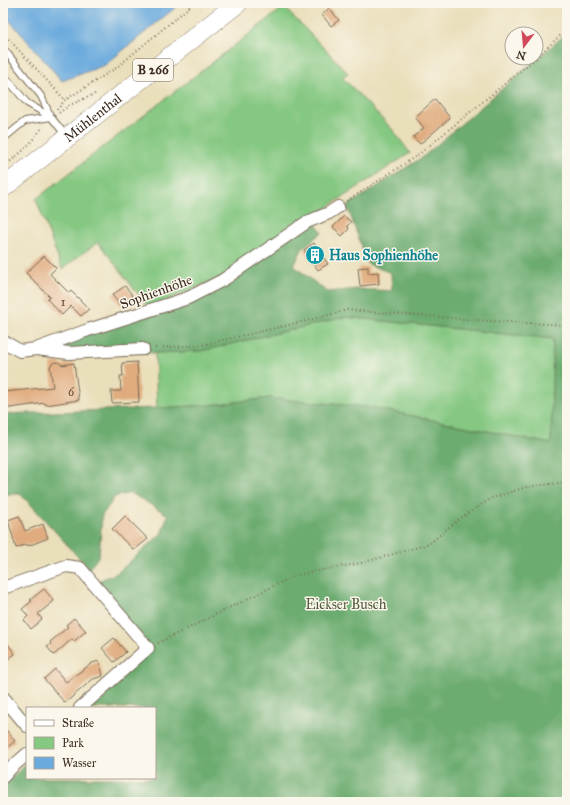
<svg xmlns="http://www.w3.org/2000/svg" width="570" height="805" viewBox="0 0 570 805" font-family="'IM FELL Great Primer',serif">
<rect width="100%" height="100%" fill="#fbf7ec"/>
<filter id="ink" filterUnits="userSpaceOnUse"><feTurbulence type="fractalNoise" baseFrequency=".025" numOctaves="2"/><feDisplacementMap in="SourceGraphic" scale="8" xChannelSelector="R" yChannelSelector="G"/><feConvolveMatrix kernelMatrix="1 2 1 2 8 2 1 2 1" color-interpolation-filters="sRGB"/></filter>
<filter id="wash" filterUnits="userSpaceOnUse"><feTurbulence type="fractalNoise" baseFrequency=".012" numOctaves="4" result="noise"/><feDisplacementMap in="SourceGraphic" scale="16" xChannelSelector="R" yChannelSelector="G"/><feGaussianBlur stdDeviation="0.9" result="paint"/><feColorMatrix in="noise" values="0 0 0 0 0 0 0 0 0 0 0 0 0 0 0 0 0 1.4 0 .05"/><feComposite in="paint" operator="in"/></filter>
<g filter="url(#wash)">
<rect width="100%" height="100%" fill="#eadfbb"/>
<g fill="#85c882" stroke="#607950">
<polygon points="284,7 348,73 342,77 393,130 410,153 221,277 149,308 98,242 62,269 36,199"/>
<polygon points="345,317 553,339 551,444 374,408 270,398 210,405 157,408 155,353 201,351"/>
</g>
<polygon fill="#6cac70" stroke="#546b47" points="567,33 567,802 3,802 3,788 27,762 27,778 155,778 155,708 87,708 149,651 98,581 117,573 161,534 168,515 131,493 114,497 111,503 102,515 99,556 89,569 34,508 20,494 3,494 3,414 157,408 210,405 270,398 374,408 551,444 553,339 345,317 201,351 155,353 59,348 59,343 172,308 314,222 322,232 302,249 294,266 327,292 358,289 392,291 391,273 368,264 347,206 424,156"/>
<polygon fill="#6aaadd" stroke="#526a7e" points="3,3 181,3 105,65 62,81 3,13"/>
<g id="blocks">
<g fill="#e0ac7f">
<polygon points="329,8 339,20 331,26 322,15"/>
<polygon points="435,99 450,118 420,144 413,137 424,128 415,117"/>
<polygon points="344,216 351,222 347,226 349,229 342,236 333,227"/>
<polygon points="314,243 328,264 318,270 304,250"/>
<polygon points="44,256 56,268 50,274 69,293 71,291 89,309 81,316 71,306 62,315 47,299 50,297 26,273"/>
<polygon points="368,267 368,273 378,272 379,284 360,286 358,268"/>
<polygon points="125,286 133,296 121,306 112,295"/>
<polygon points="58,362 62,365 74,363 79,400 46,405 45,403 3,409 3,392 53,387 50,366 53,363"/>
<polygon points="137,362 139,402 112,403 111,391 121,391 120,376 123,376 122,363"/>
<polygon points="19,516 25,531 43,524 48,538 28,546 27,544 16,548 8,520"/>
<polygon points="125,516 148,539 134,550 112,529"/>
<polygon points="44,589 54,601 38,614 42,619 31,629 24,620 28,616 22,609 32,601 30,600"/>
<polygon points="74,618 86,631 74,641 72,639 54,655 47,647 51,644 50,642 68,627 66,625"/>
<polygon points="3,637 15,654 3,663"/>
<polygon points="114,638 126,652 114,662 102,648"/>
<polygon points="99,661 103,676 93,679 65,703 44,679 55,669 66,682 92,663"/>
<polygon points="3,726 15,741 3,751"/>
</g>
</g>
</g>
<g filter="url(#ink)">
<use href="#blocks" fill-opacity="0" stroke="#786955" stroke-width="1"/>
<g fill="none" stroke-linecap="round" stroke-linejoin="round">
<defs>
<g id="lane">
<polyline points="3,48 41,96 51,117 66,136"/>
<polyline points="3,74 27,103 51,117"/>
<polyline points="3,139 25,121 51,117"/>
</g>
<g id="street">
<polyline points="3,341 20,351 36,349 69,353 143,349"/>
<polyline points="36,349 88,330 188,298 223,280 307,222 329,213 338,207"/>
<polyline points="3,588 66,566 80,568 148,648 80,708"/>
<polyline points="3,697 27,726"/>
<polyline points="3,777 11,768 27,754"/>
</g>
<g id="primary">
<path id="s1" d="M3 188 238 3"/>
</g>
</defs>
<use href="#lane" stroke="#786955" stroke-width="8"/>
<use href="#street" stroke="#786955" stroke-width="14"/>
<use href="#primary" stroke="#786955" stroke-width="20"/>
<g stroke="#786955" stroke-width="2" stroke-dasharray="1 3" stroke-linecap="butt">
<polyline points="3,33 65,100"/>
<polyline points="536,58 567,29"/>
<polyline points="57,110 65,100 116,68 194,3"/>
<polyline points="59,113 70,105 97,93"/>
<polyline points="7,164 25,149 43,127"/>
<polyline points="347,201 418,155 536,58"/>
<polyline points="155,348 202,345 306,321 347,310 489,321 567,325"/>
<polyline points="158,643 296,575 361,563 429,544 459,519 492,498 526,487 567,482"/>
</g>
<use href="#lane" stroke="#fff" stroke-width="6"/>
<use href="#street" stroke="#fff" stroke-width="12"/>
<use href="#primary" stroke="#fff" stroke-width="19"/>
</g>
</g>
<defs>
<symbol id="building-disc" viewBox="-11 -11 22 22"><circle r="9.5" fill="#0f9aa8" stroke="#fbf7ec"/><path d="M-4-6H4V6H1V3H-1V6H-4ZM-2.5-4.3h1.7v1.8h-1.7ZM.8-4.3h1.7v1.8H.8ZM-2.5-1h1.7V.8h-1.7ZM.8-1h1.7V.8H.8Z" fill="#fff"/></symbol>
</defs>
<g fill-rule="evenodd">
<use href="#building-disc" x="304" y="244" width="22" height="22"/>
</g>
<g text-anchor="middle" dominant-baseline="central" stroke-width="3" stroke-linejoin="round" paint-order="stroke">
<g font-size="12" fill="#644a36">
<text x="63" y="302">1</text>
<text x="71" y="392">6</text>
</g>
<rect fill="#fbf7ec" stroke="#75685c" stroke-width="1" x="133" y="59" width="40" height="22" rx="3"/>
<g font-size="13" font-weight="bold" fill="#3b2a1e">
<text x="153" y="70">B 266</text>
</g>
<g font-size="14" fill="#3b2a1e" stroke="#fbf7ec">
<text stroke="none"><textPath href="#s1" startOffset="114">Mühlenthal</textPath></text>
<text transform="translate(156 292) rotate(-20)">Sophienhöhe</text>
</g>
<g font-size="14" font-weight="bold" fill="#0d838f" stroke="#fbf7ec" text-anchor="start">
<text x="329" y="255">Haus Sophienhöhe</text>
</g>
<g font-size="14" fill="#51593c" stroke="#fbf7ec">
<text x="346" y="604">Eickser Busch</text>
</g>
</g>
<rect width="570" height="805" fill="none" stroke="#fbf7ec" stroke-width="16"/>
<rect x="26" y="707" width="130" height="72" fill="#fbf7ec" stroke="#aea59a"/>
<rect x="34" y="720" width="20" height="6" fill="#ffffff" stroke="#aea59a"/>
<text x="62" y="727" font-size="12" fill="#3b2a1e">Straße</text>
<rect x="34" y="737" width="20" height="12" fill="#85c882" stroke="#aea59a"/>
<text x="62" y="747" font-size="12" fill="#3b2a1e">Park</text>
<rect x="34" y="757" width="20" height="12" fill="#6aaadd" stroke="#aea59a"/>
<text x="62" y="767" font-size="12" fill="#3b2a1e">Wasser</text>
<g transform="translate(524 46) rotate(196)"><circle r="19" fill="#fbf7ec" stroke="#aea59a"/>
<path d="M0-3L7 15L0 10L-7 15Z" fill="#d1495b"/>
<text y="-6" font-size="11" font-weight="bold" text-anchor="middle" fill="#3b2a1e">N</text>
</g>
</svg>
